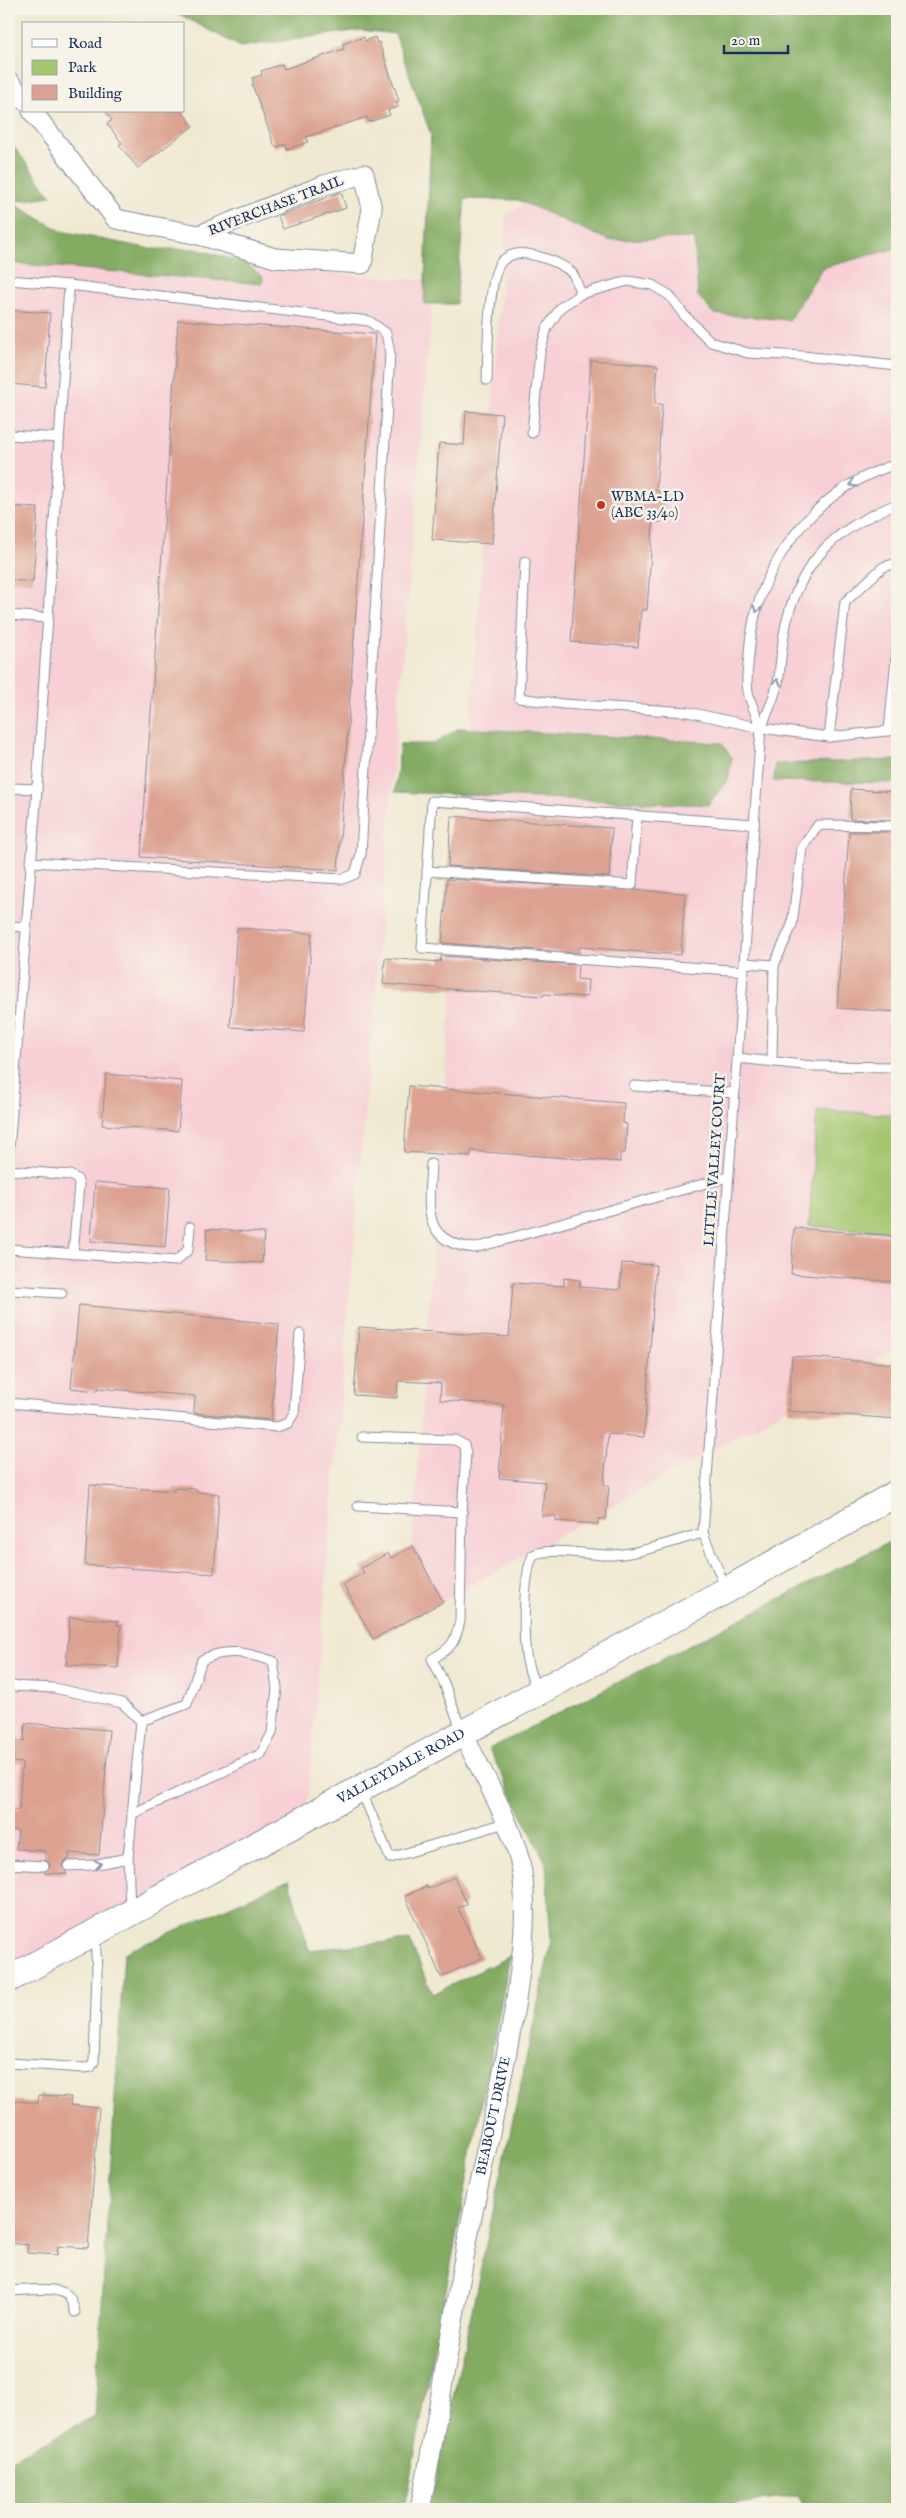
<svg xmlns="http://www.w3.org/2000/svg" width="906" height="2518" viewBox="0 0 906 2518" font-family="'IM FELL English',serif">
<rect width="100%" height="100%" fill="#f7f3e8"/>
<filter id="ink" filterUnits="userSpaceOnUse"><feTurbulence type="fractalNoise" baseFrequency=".02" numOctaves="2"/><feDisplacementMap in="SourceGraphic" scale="10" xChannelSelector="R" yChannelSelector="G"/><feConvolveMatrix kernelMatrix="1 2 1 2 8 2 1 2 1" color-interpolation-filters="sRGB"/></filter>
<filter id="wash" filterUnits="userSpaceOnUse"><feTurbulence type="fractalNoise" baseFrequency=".0096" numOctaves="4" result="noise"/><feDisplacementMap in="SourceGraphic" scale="20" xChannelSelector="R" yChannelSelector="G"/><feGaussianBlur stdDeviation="1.12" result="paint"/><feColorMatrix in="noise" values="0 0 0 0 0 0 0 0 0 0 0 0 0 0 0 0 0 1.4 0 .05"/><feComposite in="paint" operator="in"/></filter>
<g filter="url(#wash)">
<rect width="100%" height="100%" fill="#f0e9d2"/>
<g fill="#f7cfd5">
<polygon points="897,9 897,1347 407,1621 506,215 865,15"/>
<polygon points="9,251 434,281 306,1819 9,1986"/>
</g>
<polygon fill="#a4c66f" stroke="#607a66" points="817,1110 897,1115 897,1232 809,1226"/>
<g fill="#83ab62" stroke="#4f6d60">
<polygon points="148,9 897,9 897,248 822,268 789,320 714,314 698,296 694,238 608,240 518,200 465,199 456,304 424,304 431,135 395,34 360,30 241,47 177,13"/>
<polygon points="12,144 51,196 11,202 61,231 151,249 196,249 246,263 263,277 262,284 9,263 9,145"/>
<polygon points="459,728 722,743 732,758 728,779 708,805 395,792 400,744 434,744"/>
<polygon points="897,760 897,783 774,781 775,764"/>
<polygon points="897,1538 897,2509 806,2509 798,2496 699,2509 429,2509 551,1943 546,1863 489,1749"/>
<polygon points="289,1880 309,1950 409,1940 433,1994 510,1956 404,2509 9,2509 9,2460 95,2416 124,1953"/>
</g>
<g id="blocks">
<g fill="#dca190">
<polygon points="364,37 365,41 375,37 377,43 379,42 399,101 396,102 398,107 388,110 390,115 369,122 367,117 306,137 308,142 287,149 286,144 275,147 252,84 254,84 252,78 262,75 261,71 282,64 284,69 344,49 343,44"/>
<polygon points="105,111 182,111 193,126 138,168 119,145 122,143 107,124 112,120"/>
<polygon points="341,192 346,208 283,229 278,216"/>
<polygon points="9,310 50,313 45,387 9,384"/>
<polygon points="178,320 375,334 338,870 141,857"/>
<polygon points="591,360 658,365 655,404 662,404 656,491 662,492 662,497 665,497 663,518 661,518 661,522 653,522 647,610 641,610 638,647 571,642"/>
<polygon points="466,411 502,414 492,544 432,540 439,443 464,445"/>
<polygon points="9,506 38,508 33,582 9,580"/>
<polygon points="851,789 897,792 897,820 850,819"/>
<polygon points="451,816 612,828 609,877 448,866"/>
<polygon points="849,832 897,832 897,1012 837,1008"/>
<polygon points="447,879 685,893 681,955 580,947 579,953 442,943"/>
<polygon points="237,928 312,933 304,1032 230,1027"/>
<polygon points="441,956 578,965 577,979 588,980 587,997 544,994 543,996 383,984 385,958 440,962"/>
<polygon points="106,1074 182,1081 178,1131 102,1125"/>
<polygon points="409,1086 624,1103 623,1123 627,1124 625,1153 620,1153 620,1162 471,1151 471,1156 404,1152"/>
<polygon points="95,1182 170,1188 165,1247 91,1241"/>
<polygon points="794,1228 897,1236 897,1282 791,1274"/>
<polygon points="207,1229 264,1233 262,1263 205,1260"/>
<polygon points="622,1263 656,1265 644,1437 608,1434 604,1485 609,1485 606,1519 598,1519 598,1524 556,1521 556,1516 542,1516 545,1482 499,1478 504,1405 440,1400 441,1383 398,1381 397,1398 354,1395 359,1327 509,1337 513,1283 564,1286 564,1278 580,1280 580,1287 620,1290"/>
<polygon points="79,1305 279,1324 271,1420 194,1413 195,1396 98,1388 97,1391 71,1388"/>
<polygon points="792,1356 897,1364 897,1419 788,1411"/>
<polygon points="90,1485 174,1491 174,1488 196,1489 196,1492 219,1494 214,1574 85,1565"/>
<polygon points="413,1546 443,1602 373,1639 343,1584 364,1573 361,1568 388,1553 391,1558"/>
<polygon points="70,1617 118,1621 117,1625 121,1625 118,1668 66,1665"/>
<polygon points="25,1723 109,1730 99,1855 69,1853 69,1860 64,1861 62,1866 67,1874 44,1873 50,1867 49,1863 45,1860 45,1851 16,1849 18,1831 10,1830 11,1809 19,1810 22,1763 13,1762 15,1740 24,1741"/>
<polygon points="454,1877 467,1904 458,1908 482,1958 441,1977 405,1896 427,1886 428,1889"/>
<polygon points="39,2095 71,2097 70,2105 99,2108 88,2248 58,2246 57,2255 27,2253 28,2245 9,2243 9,2100 38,2103"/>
</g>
</g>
</g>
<g filter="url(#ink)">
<use href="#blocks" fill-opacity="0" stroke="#868c98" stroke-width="1"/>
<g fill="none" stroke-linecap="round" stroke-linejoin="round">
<defs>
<g id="lane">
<polyline points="9,280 69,285 37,789 9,1150"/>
<path d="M487 380C488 357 487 275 502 261 513 251 524 253 537 256 548 259 564 265 572 273 576 278 578 288 581 294"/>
<polyline points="532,433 540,352 547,328 561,307 581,294 628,281 652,285 669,295 684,315 711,342 748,353 803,356 897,366"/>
<polyline points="9,435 59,438"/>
<polyline points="525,561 519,698 563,704 688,712 761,728 829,737 897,730"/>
<polyline points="9,615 48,618"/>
<path d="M761 728C757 717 752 706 749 696 745 682 748 667 749 654 755 567 813 489 897 464"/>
<polyline points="889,731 897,648"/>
<polyline points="829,737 845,602 883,567 897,563"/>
<polyline points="9,788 37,789"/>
<polyline points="30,862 343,879 355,874 361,854 390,353 386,333 369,321 69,285"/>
<polyline points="427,871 632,885 637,816"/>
<polyline points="9,926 24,927"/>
<polyline points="744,963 774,965 792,925 802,848 818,825 897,826"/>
<polyline points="744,971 422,948 432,801 754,824"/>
<polyline points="737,1058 813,1066 897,1067"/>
<polyline points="772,1061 774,965"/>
<polyline points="634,1086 734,1093"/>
<path d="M431 1164C429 1206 420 1243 475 1248L728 1177"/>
<polyline points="9,1170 70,1175 77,1179 79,1185 73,1254"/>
<polyline points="9,1249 176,1261 188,1250 190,1227"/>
<polyline points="9,1290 62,1293"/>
<polyline points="9,1403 277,1427 288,1423 294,1413 300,1334"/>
<path d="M362 1437 455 1440 464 1445 466 1453 462 1512 460 1621C455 1644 451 1648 432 1659L444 1683 462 1732"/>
<polyline points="358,1506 462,1512"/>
<path d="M726 1589 703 1533 761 728C768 711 776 695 779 677 781 659 782 639 787 620 803 557 839 527 897 504"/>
<polyline points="9,1686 54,1688 122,1703 141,1721 128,1858 130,1909"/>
<path d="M537 1691C534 1682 530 1674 528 1665 522 1641 523 1576 533 1555 553 1546 590 1556 613 1555 643 1553 674 1541 703 1533"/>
<polyline points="361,1790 390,1858 505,1823"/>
<path d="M132 1814 261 1754 272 1733 277 1688 273 1661C246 1653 227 1647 202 1660L187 1704 141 1721"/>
<polyline points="9,1864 44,1866"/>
<polyline points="68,1866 92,1865 128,1858"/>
<polyline points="9,2063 84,2068 91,2067 94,2062 97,1971 95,1935"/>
<path d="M9 2291C23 2291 54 2286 66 2294 72 2298 73 2306 75 2312"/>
</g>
<g id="street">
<polyline points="9,81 24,100"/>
<polyline points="32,111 116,219 199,235"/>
<polygon points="364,174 372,209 362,264 275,258 199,235 324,185"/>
<path id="s1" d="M420 2509C439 2417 451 2324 469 2232 484 2155 504 2078 516 2000 522 1958 528 1915 522 1872 515 1828 482 1773 462 1732"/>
</g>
<g id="secondary">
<path id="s2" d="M9 1979 727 1590 897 1493"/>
</g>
</defs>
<use href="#lane" stroke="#868c98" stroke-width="11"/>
<use href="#street" stroke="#868c98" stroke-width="21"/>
<use href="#secondary" stroke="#868c98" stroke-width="28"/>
<use href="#lane" stroke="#fff" stroke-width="9"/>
<use href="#street" stroke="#fff" stroke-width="19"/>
<use href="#secondary" stroke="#fff" stroke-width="26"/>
</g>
<defs><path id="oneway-chevron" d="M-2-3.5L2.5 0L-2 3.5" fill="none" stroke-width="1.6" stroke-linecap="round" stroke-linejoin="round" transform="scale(1.25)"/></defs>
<g stroke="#8d97ae">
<use href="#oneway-chevron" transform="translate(853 484) rotate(150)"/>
<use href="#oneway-chevron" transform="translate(757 609) rotate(104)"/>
<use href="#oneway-chevron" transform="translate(777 682) rotate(-78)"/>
<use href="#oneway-chevron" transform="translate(98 1864) rotate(-9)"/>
</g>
</g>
<circle fill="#c8321e" stroke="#f7f3e8" stroke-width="2" cx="601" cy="505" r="5"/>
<g text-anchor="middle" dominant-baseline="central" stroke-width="5" stroke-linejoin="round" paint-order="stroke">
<g font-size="14" fill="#1b2f5e" stroke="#f7f3e8">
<text transform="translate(276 206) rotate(-21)">RIVERCHASE TRAIL</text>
<text transform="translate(715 1160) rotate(-86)">LITTLE VALLEY COURT</text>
<text stroke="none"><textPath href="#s2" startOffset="446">VALLEYDALE ROAD</textPath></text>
<text stroke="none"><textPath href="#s1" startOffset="400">BEABOUT DRIVE</textPath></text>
</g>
<g font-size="14" fill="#1b2f5e" stroke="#f7f3e8" text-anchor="start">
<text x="611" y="497">WBMA-LD<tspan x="611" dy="16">(ABC 33/40)</tspan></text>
</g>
</g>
<rect width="906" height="2518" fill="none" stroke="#f7f3e8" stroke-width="30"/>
<rect x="22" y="22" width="162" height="90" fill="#f7f3e8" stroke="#9fa5b1"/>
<rect x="32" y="39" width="25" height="8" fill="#ffffff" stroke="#9fa5b1"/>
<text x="68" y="48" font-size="15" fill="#1b2f5e">Road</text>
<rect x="32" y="60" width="25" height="15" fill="#a4c66f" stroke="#9fa5b1"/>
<text x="68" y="72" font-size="15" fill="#1b2f5e">Park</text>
<rect x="32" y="85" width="25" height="15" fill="#dca190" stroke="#9fa5b1"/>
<text x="68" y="98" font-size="15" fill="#1b2f5e">Building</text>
<path d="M724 45v8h64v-8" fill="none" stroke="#1b2f5e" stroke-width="2.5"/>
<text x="731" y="45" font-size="15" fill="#1b2f5e" stroke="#f7f3e8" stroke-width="4" paint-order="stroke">20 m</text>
</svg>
